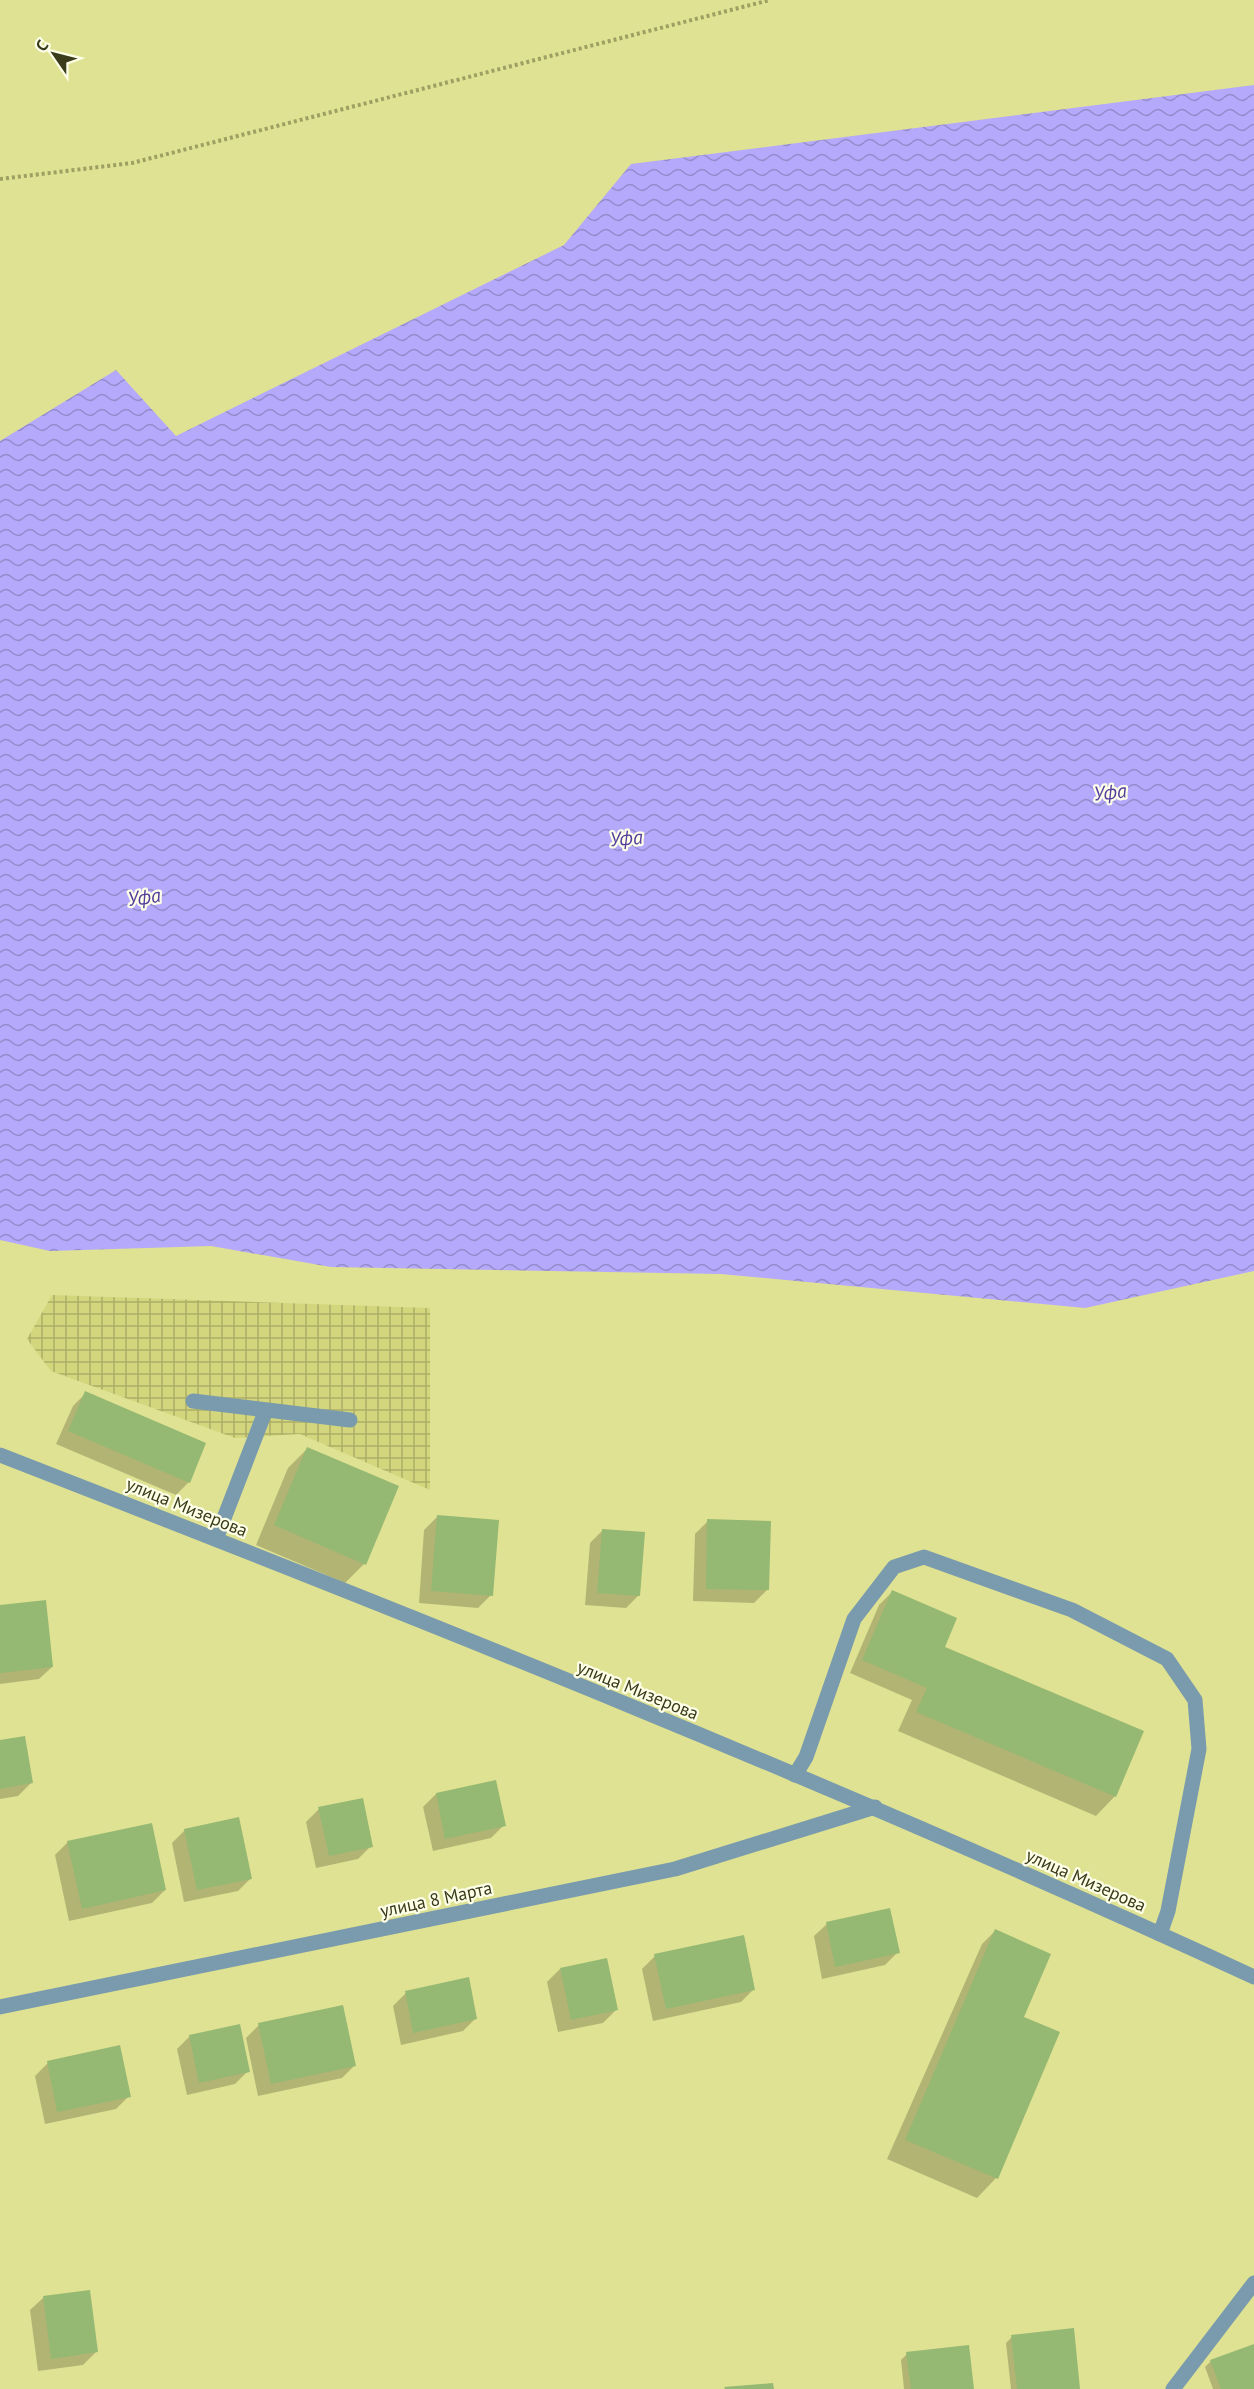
<svg xmlns="http://www.w3.org/2000/svg" width="1254" height="2389" viewBox="0 0 1254 2389" font-family="'PT Sans',sans-serif">
<defs>
<pattern id="industrial-grid" width="8" height="8" patternUnits="userSpaceOnUse" patternTransform="scale(1.5)"><rect width="8" height="8" fill="#d3d67d"/><path d="M0 4h8M4 0v8" fill="none" stroke="#acaf66"/></pattern>
<pattern id="water-waves" width="16" height="10" patternUnits="userSpaceOnUse" patternTransform="scale(1.5)"><rect width="16" height="10" fill="#b5a9fc"/><path d="M0 5q4-4 8 0t8 0" fill="none" stroke="#948bcb"/></pattern>
</defs>
<rect width="100%" height="100%" fill="#dfe292"/>
<polygon fill="url(#industrial-grid)" points="52,1295 430,1308 430,1490 300,1434 235,1438 51,1371 27,1339"/>
<polygon fill="url(#water-waves)" points="1254,85 1254,1271 1085,1308 721,1274 331,1267 211,1246 50,1251 0,1240 0,441 116,370 176,436 564,245 631,164"/>
<g fill="#0003">
<polygon points="86,1393 189,1482 176,1495 56,1444 73,1406"/>
<polygon points="307,1449 364,1564 345,1583 256,1545 288,1468"/>
<polygon points="437,1517 491,1595 478,1608 419,1603 424,1530"/>
<polygon points="708,1521 767,1590 754,1603 693,1601 695,1534"/>
<polygon points="603,1530 639,1595 626,1608 585,1605 590,1543"/>
<polygon points="892,1592 943,1647 1115,1796 1096,1816 898,1731 912,1700 850,1673 879,1605"/>
<polygon points="0,1606 52,1667 39,1679 0,1684"/>
<polygon points="0,1742 31,1783 18,1796 0,1799"/>
<polygon points="436,1794 504,1825 491,1838 433,1851 423,1807"/>
<polygon points="319,1809 371,1846 358,1859 316,1868 306,1822"/>
<polygon points="185,1830 251,1878 238,1891 184,1902 172,1843"/>
<polygon points="68,1842 165,1890 152,1903 69,1921 55,1855"/>
<polygon points="827,1924 898,1952 885,1965 822,1979 814,1936"/>
<polygon points="995,1931 1022,2018 1058,2033 996,2178 977,2198 887,2159 982,1944"/>
<polygon points="655,1956 754,1989 741,2002 653,2021 642,1969"/>
<polygon points="560,1969 616,2010 603,2023 558,2032 547,1982"/>
<polygon points="406,1993 476,2018 463,2031 401,2045 393,2006"/>
<polygon points="259,2025 355,2065 342,2078 258,2096 246,2038"/>
<polygon points="190,2036 248,2071 235,2084 187,2095 177,2049"/>
<polygon points="48,2063 129,2096 116,2109 45,2124 35,2076"/>
<polygon points="43,2298 96,2352 83,2365 38,2371 30,2310"/>
<polygon points="1012,2337 1079,2389 1011,2389 1006,2343"/>
<polygon points="1254,2345 1254,2389 1213,2389 1205,2367 1211,2361"/>
<polygon points="907,2354 972,2389 904,2389 901,2360"/>
</g>
<g fill="#95b873">
<polygon points="85,1391 206,1443 190,1483 68,1431"/>
<polygon points="307,1447 399,1486 366,1565 274,1525"/>
<polygon points="437,1515 499,1520 493,1596 431,1591"/>
<polygon points="707,1519 771,1521 769,1590 706,1589"/>
<polygon points="602,1529 645,1532 640,1596 597,1593"/>
<polygon points="892,1590 957,1618 945,1647 1144,1731 1116,1797 916,1712 927,1688 862,1660"/>
<polygon points="46,1600 53,1667 0,1673 0,1605"/>
<polygon points="25,1736 33,1783 0,1789 0,1740"/>
<polygon points="496,1780 506,1826 445,1839 436,1793"/>
<polygon points="363,1798 373,1847 329,1856 318,1807"/>
<polygon points="239,1817 252,1879 197,1890 184,1829"/>
<polygon points="152,1823 166,1890 82,1909 67,1841"/>
<polygon points="890,1908 900,1953 835,1967 826,1922"/>
<polygon points="995,1929 1051,1954 1024,2017 1060,2032 998,2179 905,2140"/>
<polygon points="744,1935 755,1990 666,2009 654,1954"/>
<polygon points="607,1958 618,2010 571,2020 560,1968"/>
<polygon points="469,1977 477,2019 413,2033 405,1991"/>
<polygon points="343,2005 356,2066 271,2084 258,2023"/>
<polygon points="240,2024 250,2072 199,2083 189,2035"/>
<polygon points="120,2045 131,2097 57,2112 47,2061"/>
<polygon points="90,2290 98,2352 51,2359 43,2296"/>
<polygon points="1074,2328 1080,2389 1017,2389 1011,2335"/>
<polygon points="1254,2344 1254,2389 1221,2389 1210,2360"/>
<polygon points="969,2345 974,2389 911,2389 906,2352"/>
<polygon points="773,2383 774,2389 725,2389 724,2387"/>
</g>
<g fill="none" stroke-linecap="round" stroke-linejoin="round">
<polyline stroke="#9da062" stroke-width="4" stroke-dasharray="3 3" stroke-linecap="butt" points="0,179 132,163 770,0"/>
<g stroke="#799bad" stroke-width="15">
<polyline points="193,1401 350,1420"/>
<path d="M0 1455C422 1619 843 1787 1254 1977"/>
<polyline points="216,1539 265,1412"/>
<polyline points="795,1775 806,1757 854,1619 894,1567 924,1557 1072,1610 1167,1659 1195,1700 1199,1749 1168,1911 1160,1934"/>
<polyline points="0,2007 675,1869 875,1807"/>
<polyline points="1173,2389 1254,2283"/>
</g>
</g>
<g text-anchor="middle" dominant-baseline="central" stroke-width="4.5" stroke-linejoin="round" paint-order="stroke">
<g font-size="18" fill="#3a3b1a" stroke="#fdffe8">
<text transform="translate(187 1507) rotate(22)">улица Мизерова</text>
<text transform="translate(638 1690) rotate(22)">улица Мизерова</text>
<text transform="translate(1086 1880) rotate(24)">улица Мизерова</text>
<text transform="translate(436 1899) rotate(-12)">улица 8 Марта</text>
</g>
<g font-size="20" font-style="italic" fill="#543d9c" stroke="#fdffe8">
<text transform="translate(1110 792) rotate(-6)">Уфа</text>
<text transform="translate(626 838) rotate(-5)">Уфа</text>
<text transform="translate(144 897) rotate(-8)">Уфа</text>
</g>
</g>
<g transform="translate(54 54) rotate(305)" stroke="#fdffe8" stroke-width="4.5" paint-order="stroke">
<path d="M0-4.5L10 22L0 15L-10 22Z" fill="#3a3b1a"/>
<text y="-9" font-size="16" font-weight="bold" text-anchor="middle" fill="#3a3b1a">С</text>
</g>
</svg>
